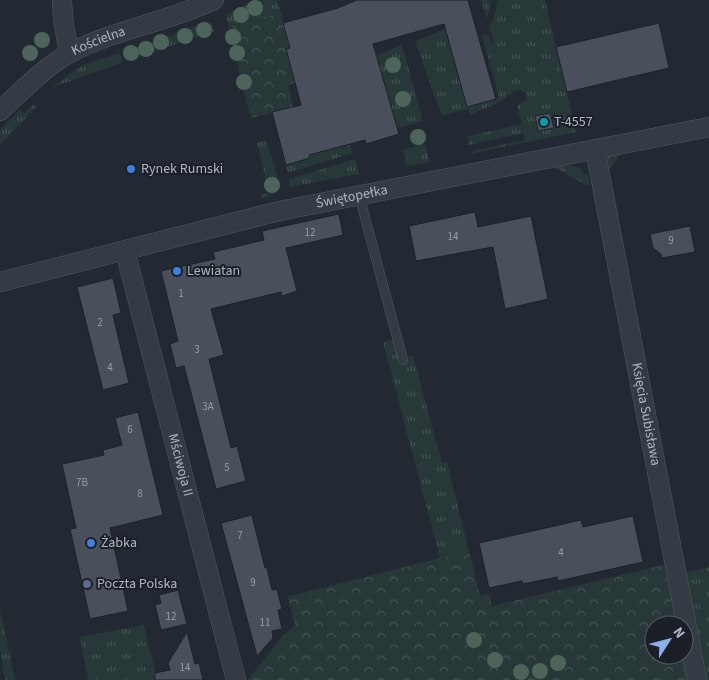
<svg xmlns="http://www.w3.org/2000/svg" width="709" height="680" viewBox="0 0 709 680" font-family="'Source Sans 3',sans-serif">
<defs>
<pattern id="grass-tufts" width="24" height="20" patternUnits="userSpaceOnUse" patternTransform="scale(1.25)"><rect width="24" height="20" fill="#283838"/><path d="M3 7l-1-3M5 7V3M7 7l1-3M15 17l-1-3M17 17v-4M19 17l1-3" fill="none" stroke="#455353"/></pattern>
<pattern id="park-crowns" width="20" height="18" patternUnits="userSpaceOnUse" patternTransform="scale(1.25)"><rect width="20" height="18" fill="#283838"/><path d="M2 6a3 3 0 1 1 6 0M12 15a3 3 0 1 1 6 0" fill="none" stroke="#455353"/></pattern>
</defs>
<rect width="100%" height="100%" fill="#222933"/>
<g fill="url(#grass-tufts)">
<polygon points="256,0 277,0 281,13 232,25 250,98 246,99 226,15"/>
<polygon points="481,0 491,0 487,19"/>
<polygon points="498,0 545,0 576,132 470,154 472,151 525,140 523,133 468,145 468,136 522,124 517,106 527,99 526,93 520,90 514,91 502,101 470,115 468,109 442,116 415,41 445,29 467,106 496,99 499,97 482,35 488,34 491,44 494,43 489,25 493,20"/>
<polygon points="207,22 212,23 214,31 129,60 127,52"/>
<polygon points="402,45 423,121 397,128 376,56"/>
<polygon points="119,53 123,62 51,88 83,65"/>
<polygon points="33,105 37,106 0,145 0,130 20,110 24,113"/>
<polygon points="709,136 620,154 608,172 606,160 609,155"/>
<polygon points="266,140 281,189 262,199 261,195 269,193 257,143"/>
<polygon points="278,142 286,165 310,158 309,155 350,144 353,153 291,172 287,171"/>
<polygon points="424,143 430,162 407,166 403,150"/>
<polygon points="355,159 359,174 289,187 289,180 293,178"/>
<polygon points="554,162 555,167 571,165 580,168 584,174 588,174 590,184 587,186 551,165"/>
<polygon points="402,337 407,357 413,356 442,463 447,462 480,596 489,594 492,606 665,565 677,625 654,625 654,655 683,655 688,680 256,680 281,638 295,625 288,597 440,558 383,342"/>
<polygon points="709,567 709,680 705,680 681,568 687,572"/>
<polygon points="0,609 15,680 5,680 0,651"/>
<polygon points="144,625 157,680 84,680 88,679 80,637"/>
</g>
<g fill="url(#park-crowns)">
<polygon points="281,13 290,48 286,49 295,82 288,85 293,107 251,118 246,99 250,97 232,25"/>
<polygon points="469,551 480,596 489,594 492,606 664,565 675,625 654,625 654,655 681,655 685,680 248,680 281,638 295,625 288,597"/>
</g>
<g fill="#49505c" stroke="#1c222a">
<polygon points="357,0 468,0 496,99 467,107 444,24 373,44 399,134 366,144 365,140 309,155 310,158 286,165 272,112 301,105 286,49 290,48 283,23 338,8"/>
<polygon points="659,23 669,68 567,92 556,47"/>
<polygon points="550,113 554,128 538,131 535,116"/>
<polygon points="475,212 478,227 531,216 548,299 505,309 493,247 416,261 409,226"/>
<polygon points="339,214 343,235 286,248 297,291 282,296 281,292 211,309 224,355 209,359 231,448 237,446 246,481 216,489 184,366 176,368 170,344 178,341 161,271 215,259 213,252 264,240 262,231"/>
<polygon points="690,226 695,252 662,258 661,254 653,248 650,234"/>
<polygon points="113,278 121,313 113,315 129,383 103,390 77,287"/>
<polygon points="138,412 163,515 110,528 128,611 90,619 70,529 76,528 62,464 104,455 103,450 122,445 115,418"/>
<polygon points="252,515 265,568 267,568 272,590 277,589 282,609 278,610 282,629 272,631 273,638 257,656 221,523"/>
<polygon points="633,516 643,562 558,581 557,577 523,584 522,581 489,588 479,543 581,520 583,527"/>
<polygon points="178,590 187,624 161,630 155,605 161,603 159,595"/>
<polygon points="187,632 195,664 199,663 203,680 155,680 155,673 170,670 168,663"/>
</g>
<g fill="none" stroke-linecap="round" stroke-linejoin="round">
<defs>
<polyline id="service" points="359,195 403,360"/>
<g id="minor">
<polyline points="62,0 63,19 69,53"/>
<path id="s1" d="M0 111C22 91 44 67 70 53 116 29 168 22 214 0"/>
<path id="s2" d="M595 149 697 680"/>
<path id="s3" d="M125 251 236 680"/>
<path id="s4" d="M0 282 279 211 709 127"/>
</g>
</defs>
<use href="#service" stroke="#525962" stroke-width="10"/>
<use href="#minor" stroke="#525962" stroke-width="20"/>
<use href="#service" stroke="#353b44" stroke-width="9"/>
<use href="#minor" stroke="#353b44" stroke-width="19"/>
</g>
<g fill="#4d645a">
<circle cx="255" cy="8" r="8"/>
<circle cx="241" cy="15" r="8"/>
<circle cx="204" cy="30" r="8"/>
<circle cx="185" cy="36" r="8"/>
<circle cx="233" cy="37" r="8"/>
<circle cx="42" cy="40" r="8"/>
<circle cx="161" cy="42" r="8"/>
<circle cx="146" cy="49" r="8"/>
<circle cx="30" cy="53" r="8"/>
<circle cx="131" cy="53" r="8"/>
<circle cx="237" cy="53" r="8"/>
<circle cx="393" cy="65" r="8"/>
<circle cx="244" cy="82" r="8"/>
<circle cx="403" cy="99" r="8"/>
<circle cx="418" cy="137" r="8"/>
<circle cx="272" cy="185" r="8"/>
<circle cx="474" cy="640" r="8"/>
<circle cx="495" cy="660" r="8"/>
<circle cx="558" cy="663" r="8"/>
<circle cx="540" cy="671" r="8"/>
<circle cx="521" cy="672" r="8"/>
</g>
<circle fill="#0f9aa8" stroke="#1b2028" stroke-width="2" cx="544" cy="122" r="5"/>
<g fill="#3f7fe0" stroke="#1b2028" stroke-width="2">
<circle cx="131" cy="169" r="5"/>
<circle cx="177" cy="271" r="5"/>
<circle cx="91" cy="543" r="5"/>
</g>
<circle fill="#5c6f8a" stroke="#1b2028" stroke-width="2" cx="87" cy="584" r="5"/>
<g text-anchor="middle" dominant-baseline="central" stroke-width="4" stroke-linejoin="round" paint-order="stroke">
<g font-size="11" fill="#969ca8">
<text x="310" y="232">12</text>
<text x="453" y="236">14</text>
<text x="671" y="240">9</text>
<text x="181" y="293">1</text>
<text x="100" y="322">2</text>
<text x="197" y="349">3</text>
<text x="110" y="367">4</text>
<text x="208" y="406">3A</text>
<text x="130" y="429">6</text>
<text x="227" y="467">5</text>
<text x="82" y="482">7B</text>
<text x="140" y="493">8</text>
<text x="240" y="535">7</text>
<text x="561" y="552">4</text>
<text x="253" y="582">9</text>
<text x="171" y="616">12</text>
<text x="265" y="622">11</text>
<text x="185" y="667">14</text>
</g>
<g font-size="14" fill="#afb6c1" stroke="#1b2028">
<text stroke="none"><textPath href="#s1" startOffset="122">Kościelna</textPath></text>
<text stroke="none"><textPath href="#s4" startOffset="362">Świętopełka</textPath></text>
<text stroke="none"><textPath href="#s2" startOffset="270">Księcia Subisława</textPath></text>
<text stroke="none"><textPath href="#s3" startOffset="221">Mściwoja II</textPath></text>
</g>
<g font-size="14" fill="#afb6c1" stroke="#1b2028" text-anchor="start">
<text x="554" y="122">T-4557</text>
<text x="141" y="169">Rynek Rumski</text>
<text x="187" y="271">Lewiatan</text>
<text x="101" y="543">Żabka</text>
<text x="97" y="584">Poczta Polska</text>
</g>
</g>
<g transform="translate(669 640) rotate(54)"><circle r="24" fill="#1b2028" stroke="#565c65"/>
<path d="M0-4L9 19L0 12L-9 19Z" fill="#8dafe8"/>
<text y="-8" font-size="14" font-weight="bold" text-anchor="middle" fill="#afb6c1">N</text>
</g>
</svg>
